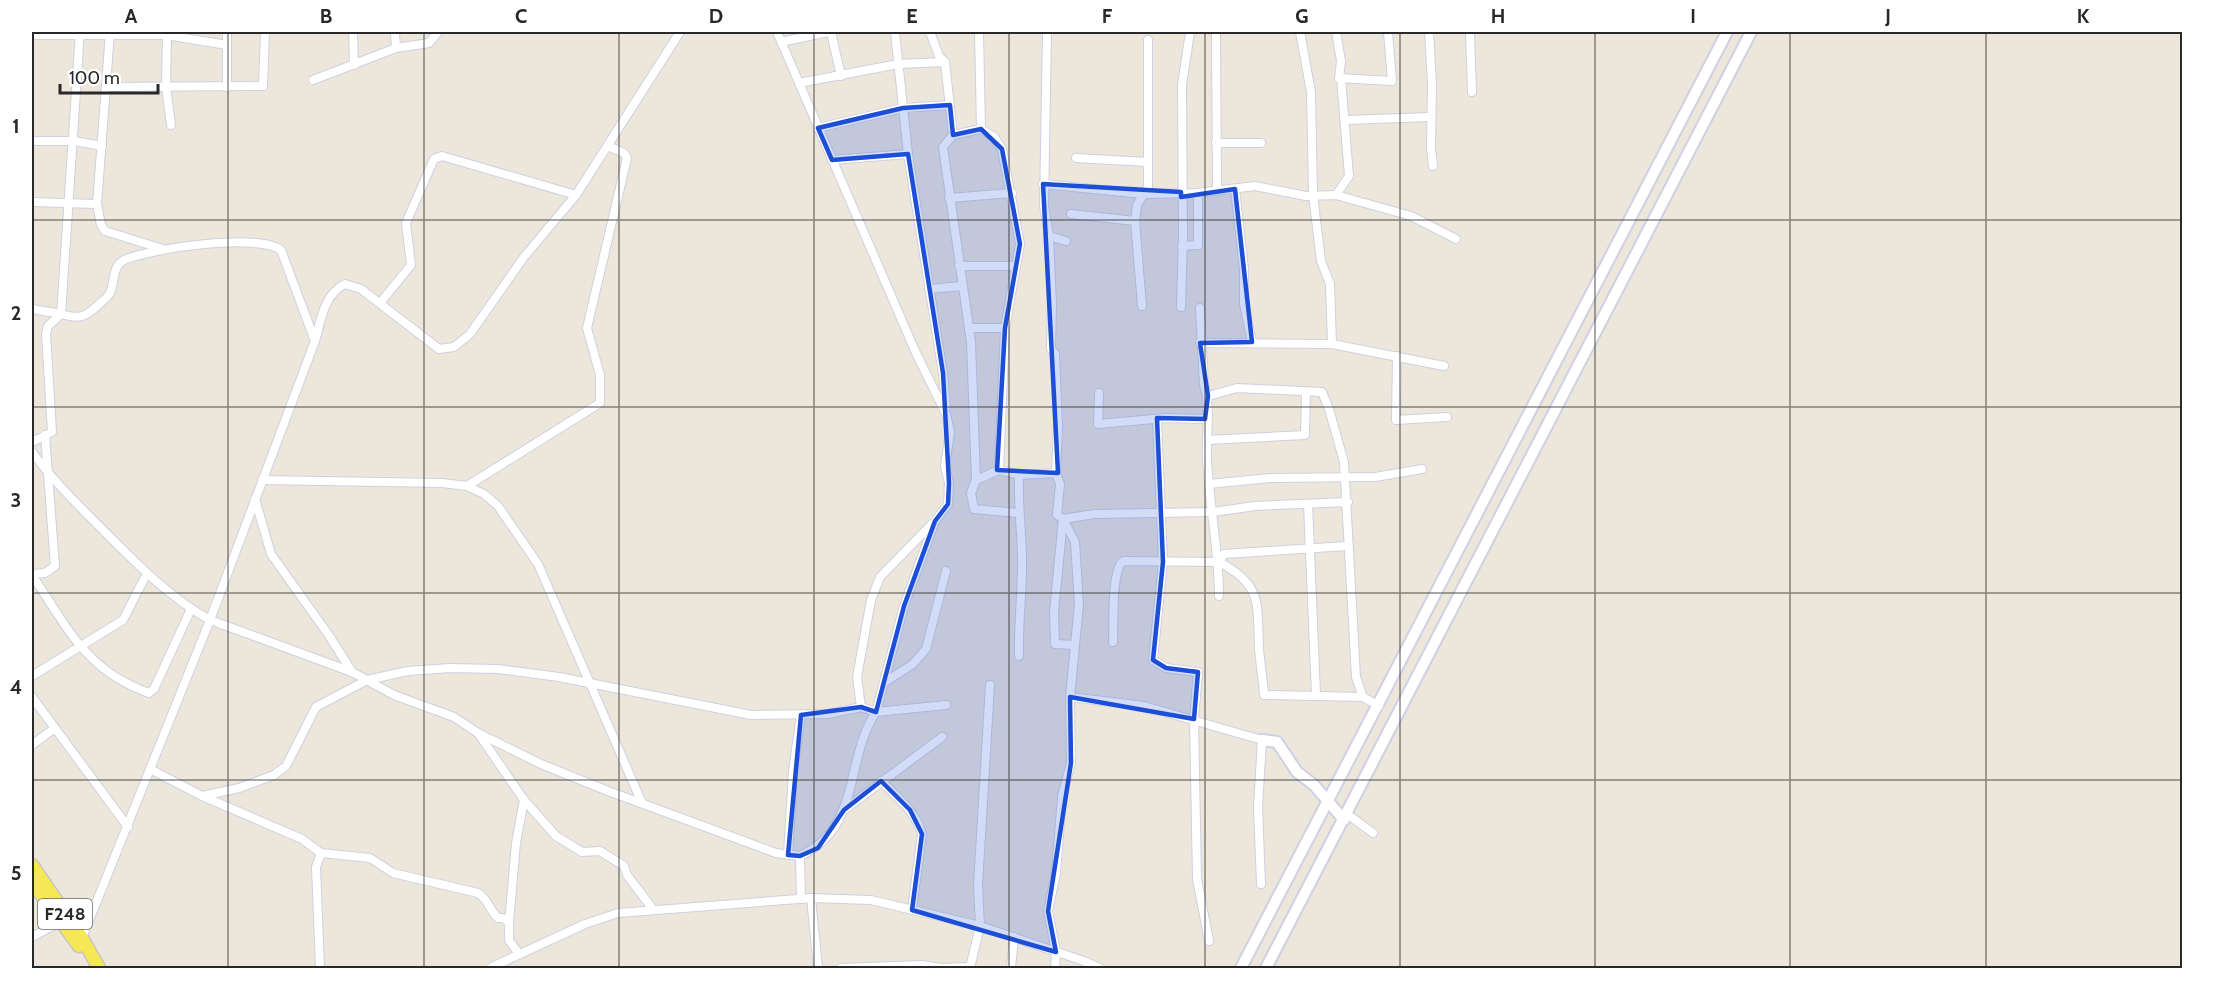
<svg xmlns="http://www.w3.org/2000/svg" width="2214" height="1000" viewBox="0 0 2214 1000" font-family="Cabin,sans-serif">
<rect width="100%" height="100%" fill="#ece7da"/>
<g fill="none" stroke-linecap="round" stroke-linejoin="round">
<defs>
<g id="street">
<path d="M80 32 61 314C79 319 84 318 97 306 101 302 107 298 110 293 115 282 112 266 124 260 152 248 257 233 281 250L315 341"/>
<polyline points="110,32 97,204 101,225 105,231 163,249"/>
<polyline points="167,32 166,87 171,125"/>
<polyline points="227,32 227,87"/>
<polyline points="353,32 354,65"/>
<polyline points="395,32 396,48"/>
<path d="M777 32 916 353 946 414 950 432 945 466 949 483 948 504 935 521 904 606 876 712C844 760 862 828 800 856"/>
<polyline points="831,32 841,76"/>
<polyline points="895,32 908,154 943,373 946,407"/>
<polyline points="930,32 939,56 945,62 953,135"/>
<polyline points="979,32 981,129"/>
<polyline points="1047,32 1044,206 1049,236 1052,305 1051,349 1055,354 1058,427 1056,473 1060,484 1057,515 1063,519 1075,542 1079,604 1070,697 1071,763 1062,796 1056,873 1048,911 1056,952 1055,968"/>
<polyline points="1216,32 1217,189"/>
<polyline points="1300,32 1311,92 1313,195 1321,261 1330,284 1332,344"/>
<polyline points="1336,32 1341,61 1339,78 1392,81 1388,32"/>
<polyline points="1429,32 1432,83 1431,148 1433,166"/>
<polyline points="1470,32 1472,92"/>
<polyline points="32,35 166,35 227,45"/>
<polyline points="781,42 828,32"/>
<polyline points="313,80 396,48 429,43 438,32"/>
<polyline points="799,83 898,64 945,62"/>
<polyline points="106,87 263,86 265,32"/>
<polyline points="1346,120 1430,117"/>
<polyline points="818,128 903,108 950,105"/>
<polyline points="32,141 74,141 102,146"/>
<polyline points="1216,143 1261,143"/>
<polyline points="1076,158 1147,162"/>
<polyline points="832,160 908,154"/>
<polyline points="1043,184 1143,194 1198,193 1255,186 1306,196 1336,195 1411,216 1456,239"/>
<polyline points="1235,189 1244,269 1244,304 1252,342"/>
<polyline points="1336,195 1349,176 1341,78"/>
<polyline points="949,198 1012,193"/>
<polyline points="32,202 97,204"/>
<polyline points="1071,214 1135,221"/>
<polyline points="1049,236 1066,241"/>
<polyline points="1182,246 1198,245 1198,193"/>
<polyline points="959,266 1016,266"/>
<polyline points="929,289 962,286"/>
<polyline points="380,303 411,265 406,223 434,159 442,156 576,195"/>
<polyline points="1142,306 1135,221 1137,205 1148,187 1148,40"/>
<polyline points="1181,307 1183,236 1182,85 1190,32"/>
<path d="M1200 308 1204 385C1211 403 1206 437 1207 458 1209 504 1219 550 1219 596"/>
<polyline points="32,309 61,314 48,326 46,334 52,432 32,442"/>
<polyline points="969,328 1005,328"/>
<polyline points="1200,343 1332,344 1444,366"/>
<polyline points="1397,356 1396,420 1447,417"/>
<polyline points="1099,393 1098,424 1165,418 1205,419"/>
<polyline points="1208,396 1237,388 1322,392 1329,409 1344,462 1356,677 1363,697"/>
<polyline points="1157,420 1163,562 1153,660 1166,668 1198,672 1194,719 1197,879 1209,941"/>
<polyline points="1207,440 1305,435 1306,392"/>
<path d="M32 452C51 478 74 501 97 524 132 559 167 596 210 620L352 672 394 695 454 717 478 733 524 800 556 836 582 852 600 851 624 866 627 875 652 908"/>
<polyline points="999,470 1005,328 1020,244 1002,149 994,137 981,129 953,135 943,147 971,342 976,480 971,493 974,509 1018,513"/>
<path d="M1019 475C1018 502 1021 527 1022 554 1023 588 1018 622 1019 656"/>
<polyline points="262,480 442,483 467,486 484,494 498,506 538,564 642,803"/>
<polyline points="976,480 999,470 1019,475 1056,473"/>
<polyline points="1209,484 1270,478 1375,477 1422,469"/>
<polyline points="467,486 600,403 600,375 587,328 627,158 624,153 608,146"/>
<polyline points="255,499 271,554 330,637 352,672"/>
<polyline points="1308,504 1316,695"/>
<path d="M1219 562C1263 585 1257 604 1259 648 1260 663 1263 679 1264 695L1363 697 1379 706"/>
<polyline points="32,574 45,573 55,566 45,435"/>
<path d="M32 575C67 627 86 671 149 693L154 689 191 609"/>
<path d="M1113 642C1114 625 1111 571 1123 561L1219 562 1224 554 1347 546"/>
<polyline points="1075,645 1055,644 1054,612 1063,519 1094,514 1213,512 1255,506 1348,502"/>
<polyline points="32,676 123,620 144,579"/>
<polyline points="885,682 913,664 926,649 946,571"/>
<polyline points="32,697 128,827"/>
<polyline points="1070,697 1144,706 1262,740 1258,807 1261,884"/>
<polyline points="861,707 857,677 871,600 880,577 932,524"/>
<polyline points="478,733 541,764 608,791 776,853 800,856 801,899"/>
<polyline points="32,745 55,728"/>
<polyline points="150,769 202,796 302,839 321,853 316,867 320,968"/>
<path d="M881 781C897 797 916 812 922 834L912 910"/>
<polyline points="202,796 239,788 274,775 286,766 316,707 367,680 408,671 450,668 498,669 559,677 751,715 828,714 861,707 876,712 946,705"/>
<polyline points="844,810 942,737"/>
<polyline points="1347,814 1373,833"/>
<path d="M321 853 370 858 393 873 478 893C488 899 489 910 498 918H503L509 923"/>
<polyline points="788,855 793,771 801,715"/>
<polyline points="811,898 818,968"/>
<polyline points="32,937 60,922"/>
<path d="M82 938 210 620 315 341C321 320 324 294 345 284L361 289 439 349 454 347 470 334 524 257 576 195 680 32"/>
<polyline points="519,954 509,940 509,923 516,843 524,800"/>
<polyline points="490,968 585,924 618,913 811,898 871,900 980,926 1081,960 1100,968"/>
<polyline points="841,968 922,965 941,968 970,967"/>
<polyline points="970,968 980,926 978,885 990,685"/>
<polyline points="1011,968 1014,937"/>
</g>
<g id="secondary">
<polyline points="1262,740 1277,742 1297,772 1314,785 1344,820"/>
<polyline points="1241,968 1727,32"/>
<polyline points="1266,968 1751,32"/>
</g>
<g id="primary">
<polyline points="32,865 82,938 99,968"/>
<polyline points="32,882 79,946"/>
</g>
</defs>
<use href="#street" stroke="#cfd0e3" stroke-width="10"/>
<use href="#secondary" stroke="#cfd0e3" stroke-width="14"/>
<use href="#primary" stroke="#c7c7c7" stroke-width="15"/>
<use href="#street" stroke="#fff" stroke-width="8"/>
<use href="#secondary" stroke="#fff" stroke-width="10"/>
<use href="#primary" stroke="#f6e755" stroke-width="12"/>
</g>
<path fill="#1d4ed8" fill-opacity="0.2" stroke="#1d4ed8" stroke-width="4.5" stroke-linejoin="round" d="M950 105 953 135 981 129 1002 149 1020 244 1005 328 997 470 1058 473 1043 184 1181 192V197L1235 189 1252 342 1200 343 1208 396 1205 419 1157 418 1163 562 1153 660 1166 668 1198 672 1194 719 1070 697 1071 763 1048 911 1056 952 912 910 922 834 910 810 881 781 844 810 818 848 800 856 788 855 801 715 861 707 876 712 904 606 935 521 948 504 949 483 943 373 908 154 832 160 818 128 903 108Z"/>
<path fill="none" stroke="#292929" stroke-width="1.5" stroke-opacity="0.55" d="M228 32V968M424 32V968M619 32V968M814 32V968M1009 32V968M1205 32V968M1400 32V968M1595 32V968M1790 32V968M1986 32V968M32 220H2182M32 407H2182M32 593H2182M32 780H2182"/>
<g text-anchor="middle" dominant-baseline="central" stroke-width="6" stroke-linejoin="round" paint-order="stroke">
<rect fill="#fff" stroke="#696969" stroke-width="1.5" x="38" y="899" width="54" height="30" rx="4.5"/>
<g font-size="18" font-weight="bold" fill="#292929">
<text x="65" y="914">F248</text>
</g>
</g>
<rect width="2214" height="1000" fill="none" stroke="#ffffff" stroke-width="66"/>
<path d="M60 84v9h98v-9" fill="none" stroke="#292929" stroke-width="3"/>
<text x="69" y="84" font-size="18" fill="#292929" stroke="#ffffff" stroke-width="4.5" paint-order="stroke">100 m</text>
<rect x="33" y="33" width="2148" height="934" fill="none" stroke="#292929" stroke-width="2"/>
<g font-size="20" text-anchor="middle" font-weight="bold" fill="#292929">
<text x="131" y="23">A</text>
<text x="326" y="23">B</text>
<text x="521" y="23">C</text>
<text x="716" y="23">D</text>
<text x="912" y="23">E</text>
<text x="1107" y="23">F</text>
<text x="1302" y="23">G</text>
<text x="1498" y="23">H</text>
<text x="1693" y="23">I</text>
<text x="1888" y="23">J</text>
<text x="2083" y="23">K</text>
<text x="16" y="133">1</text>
<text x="16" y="320">2</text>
<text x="16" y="507">3</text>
<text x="16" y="694">4</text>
<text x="16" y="880">5</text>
</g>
</svg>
